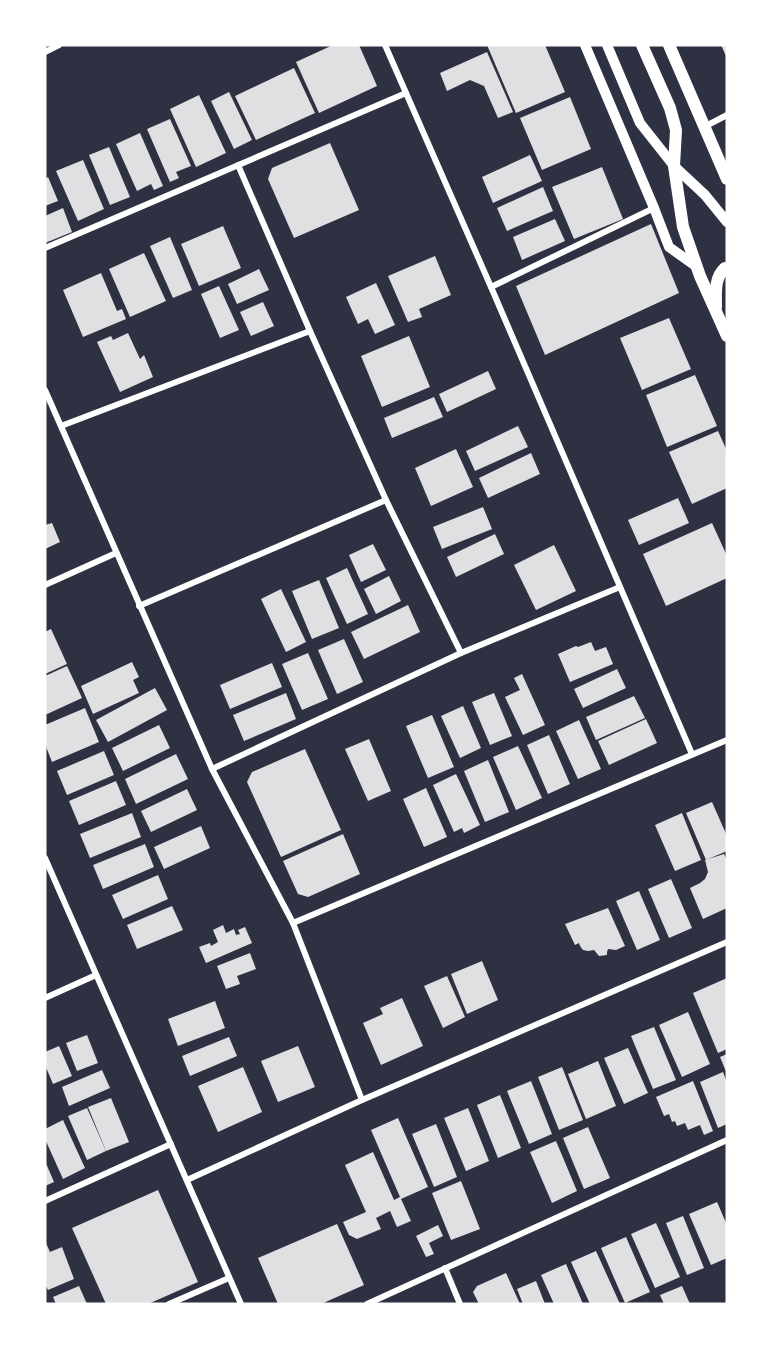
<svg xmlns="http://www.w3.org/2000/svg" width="772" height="1349" viewBox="0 0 772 1349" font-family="'Nunito Sans',sans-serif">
<rect width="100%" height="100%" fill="#2d3142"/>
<g fill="#e0e0e3">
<polygon points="333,45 359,45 377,86 319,113 296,62"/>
<polygon points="487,45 545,45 565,92 516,113"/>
<polygon points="721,45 727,45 727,58"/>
<polygon points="487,52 513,112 498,118 484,86 470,80 447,91 440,73"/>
<polygon points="294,68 315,113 256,140 235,96"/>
<polygon points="229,92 252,140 234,149 211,101"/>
<polygon points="199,95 226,153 196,167 170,109"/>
<polygon points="570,97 591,149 542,170 520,118"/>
<polygon points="170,119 191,166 176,172 179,178 170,182 147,129"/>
<polygon points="140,133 163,186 154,190 151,184 137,191 116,144"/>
<polygon points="330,143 359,210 294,238 268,179 272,168"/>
<polygon points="109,147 130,197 110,205 89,155"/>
<polygon points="530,155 542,181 493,203 482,177"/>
<polygon points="83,160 104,209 78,221 56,171"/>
<polygon points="602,167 623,219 574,239 552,187"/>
<polygon points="48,177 58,201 45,206 45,179"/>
<polygon points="543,187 553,211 507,231 497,208"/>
<polygon points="63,208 72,232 45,243 45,216"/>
<polygon points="555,219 565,241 522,260 513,237"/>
<polygon points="651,224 679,293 545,355 516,286"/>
<polygon points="223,226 241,268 199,286 181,244"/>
<polygon points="170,237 192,290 173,298 150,246"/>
<polygon points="144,253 166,301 130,317 109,269"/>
<polygon points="435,256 451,295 419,309 422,317 408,322 388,276"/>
<polygon points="259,269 269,290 237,304 228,284"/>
<polygon points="101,273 117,311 122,309 126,319 83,337 63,290"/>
<polygon points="376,283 395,325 375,334 368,319 358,324 346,297"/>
<polygon points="219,286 239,330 220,338 201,294"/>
<polygon points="263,302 274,326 251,336 240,312"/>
<polygon points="669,318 691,369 642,390 620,338"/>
<polygon points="128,333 140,359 144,355 153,377 120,392 97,342 111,336 113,340"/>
<polygon points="409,336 430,387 382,407 361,356"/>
<polygon points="488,371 496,389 447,412 439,394"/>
<polygon points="695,375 717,426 667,447 646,395"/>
<polygon points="434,397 443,417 392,438 384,418"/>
<polygon points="518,426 528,447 475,471 466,451"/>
<polygon points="718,431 727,451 727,488 692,504 669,452"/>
<polygon points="456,449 473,487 431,506 415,468"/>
<polygon points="531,453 540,474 488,498 479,478"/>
<polygon points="678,498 689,523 639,545 628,520"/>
<polygon points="483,507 492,529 442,549 433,527"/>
<polygon points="52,523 60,542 45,549 45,525"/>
<polygon points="712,523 727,556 727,578 666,606 643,554"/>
<polygon points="495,534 504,554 456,577 447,557"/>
<polygon points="373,544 386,570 361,582 349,555"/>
<polygon points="554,545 576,591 536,610 514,565"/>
<polygon points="347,568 368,614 347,624 326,578"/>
<polygon points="389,576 401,601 376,614 364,589"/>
<polygon points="319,580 339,628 312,639 292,591"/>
<polygon points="281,589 306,642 286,652 261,599"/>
<polygon points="408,605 420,632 364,659 351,632"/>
<polygon points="51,629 67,664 45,674 45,632"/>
<polygon points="344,639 363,682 337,694 318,650"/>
<polygon points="591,642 595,651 606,647 613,664 570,682 558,654 576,646 578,647"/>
<polygon points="308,653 328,699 302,710 282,664"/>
<polygon points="132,662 139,677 133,680 139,693 93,714 81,686"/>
<polygon points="272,663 282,687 230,709 220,685"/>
<polygon points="67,666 82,698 45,715 45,676"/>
<polygon points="617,669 626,688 583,708 574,689"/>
<polygon points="522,674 545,725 523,735 505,697 520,690 514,678"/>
<polygon points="155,688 167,710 108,742 96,720"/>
<polygon points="286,693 296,719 244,741 233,715"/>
<polygon points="494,693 512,736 490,745 472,702"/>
<polygon points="634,696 645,718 596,740 586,717"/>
<polygon points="463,706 481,748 460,758 441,716"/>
<polygon points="85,708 99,742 52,762 45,744 45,725"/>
<polygon points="432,715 454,767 428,778 406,726"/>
<polygon points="646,719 657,743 609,765 598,741"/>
<polygon points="579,720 601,769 578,779 556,731"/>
<polygon points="159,725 170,748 123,771 112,748"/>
<polygon points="549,735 570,784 548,794 527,745"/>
<polygon points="369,739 391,791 368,801 345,749"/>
<polygon points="518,746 542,798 516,810 493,757"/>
<polygon points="305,749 341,830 281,857 247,782 252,772"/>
<polygon points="104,751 114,775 67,795 57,771"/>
<polygon points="176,754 188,779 136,804 125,779"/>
<polygon points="488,760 509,812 485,822 464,771"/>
<polygon points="456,774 480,825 464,833 462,828 454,832 433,785"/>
<polygon points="116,781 126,805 79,825 69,801"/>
<polygon points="426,788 447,837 424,847 403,799"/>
<polygon points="187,789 197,810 151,832 141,811"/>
<polygon points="712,802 727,836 727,851 706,860 686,813"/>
<polygon points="132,813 141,837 90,858 80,834"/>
<polygon points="682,813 701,860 675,871 655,825"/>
<polygon points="201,826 210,848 164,869 154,847"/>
<polygon points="343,834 360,874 308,897 298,894 283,861"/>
<polygon points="145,844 154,867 103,889 93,865"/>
<polygon points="724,854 727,860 727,908 703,919 690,888 700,883 705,879 708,872 705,860"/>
<polygon points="158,875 168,899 123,919 112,895"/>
<polygon points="671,879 692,928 669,938 648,889"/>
<polygon points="639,891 660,940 637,950 616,901"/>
<polygon points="172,906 183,930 137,949 127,925"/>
<polygon points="608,908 625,946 616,950 608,949 607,952 607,955 599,956 594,950 588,951 583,950 580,946 579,943 575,945 565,924"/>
<polygon points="223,925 226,933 234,929 236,935 240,934 238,930 245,927 252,943 206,963 199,947 210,943 211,946 218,942 213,930"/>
<polygon points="250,953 256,969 237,976 240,984 226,989 217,966"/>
<polygon points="482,961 498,1000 467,1014 451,974"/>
<polygon points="447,976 465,1017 443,1028 424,986"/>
<polygon points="727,978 727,1049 718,1053 693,993"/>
<polygon points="402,998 423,1046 381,1065 363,1023 383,1014 380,1008"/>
<polygon points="215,1001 225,1028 178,1046 168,1019"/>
<polygon points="688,1012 710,1064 682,1077 659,1025"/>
<polygon points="654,1027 676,1080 653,1089 631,1036"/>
<polygon points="87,1035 98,1063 77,1071 66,1043"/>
<polygon points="229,1037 237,1056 190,1076 182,1056"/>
<polygon points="59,1046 72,1076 53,1084 45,1065 45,1052"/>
<polygon points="298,1046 315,1087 278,1102 261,1061"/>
<polygon points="628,1048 648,1093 624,1104 604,1058"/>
<polygon points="727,1054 727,1074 720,1057"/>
<polygon points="598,1061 616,1106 586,1119 568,1074"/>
<polygon points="243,1067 262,1112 218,1132 198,1086"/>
<polygon points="562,1067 583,1120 559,1130 538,1077"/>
<polygon points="102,1070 110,1088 69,1106 62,1087"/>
<polygon points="723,1072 727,1083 727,1124 718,1128 700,1082"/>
<polygon points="531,1081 552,1134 529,1144 507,1091"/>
<polygon points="693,1081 713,1131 704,1135 700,1125 688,1130 685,1123 677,1126 675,1121 672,1122 669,1114 664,1116 656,1097"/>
<polygon points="500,1095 521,1148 498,1158 477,1105"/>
<polygon points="111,1098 129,1142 106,1151 88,1107"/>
<polygon points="87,1108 106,1151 87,1160 68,1116"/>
<polygon points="468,1108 489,1161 466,1171 444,1118"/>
<polygon points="398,1118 428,1187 401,1199 411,1221 397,1227 390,1211 376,1218 381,1229 357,1239 349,1235 343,1222 366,1212 345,1165 373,1152 394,1200 400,1197 371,1130"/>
<polygon points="63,1120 85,1168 63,1179 45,1139 45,1129"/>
<polygon points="436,1124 457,1177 434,1187 412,1134"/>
<polygon points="588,1127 610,1178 584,1189 563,1138"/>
<polygon points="556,1141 577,1191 552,1203 530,1152"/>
<polygon points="45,1161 54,1182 45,1186"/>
<polygon points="461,1181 480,1229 451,1240 432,1193"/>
<polygon points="158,1190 198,1282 148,1304 106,1304 72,1228"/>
<polygon points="717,1202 727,1225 727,1258 711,1265 689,1214"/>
<polygon points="683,1216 704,1268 687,1275 666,1223"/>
<polygon points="656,1223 680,1277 655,1288 631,1234"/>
<polygon points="337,1224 364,1285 321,1304 278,1304 258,1258"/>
<polygon points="438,1225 443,1236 429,1243 434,1254 426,1257 416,1236"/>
<polygon points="626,1237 650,1292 625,1303 601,1248"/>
<polygon points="45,1241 50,1252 62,1247 74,1279 48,1290 45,1284"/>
<polygon points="596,1251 620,1304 590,1304 571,1262"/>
<polygon points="566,1264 583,1304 554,1304 541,1275"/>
<polygon points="506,1273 520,1304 479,1304 473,1292 477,1286"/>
<polygon points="536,1281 545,1304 523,1304 517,1289"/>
<polygon points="79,1286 87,1304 56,1304 53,1297"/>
<polygon points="682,1286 690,1304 664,1304 660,1295"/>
</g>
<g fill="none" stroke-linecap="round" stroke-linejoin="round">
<g stroke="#fff" stroke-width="6">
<polyline points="385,45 491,287 692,754"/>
<polyline points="45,52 59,45"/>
<polyline points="704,127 727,115"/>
<polyline points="238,165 310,331 386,500 461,653"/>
<polyline points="45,248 406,93"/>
<polyline points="491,287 654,208"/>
<polyline points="45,390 212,769 293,923 362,1100"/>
<polyline points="61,426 310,331"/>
<polyline points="45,585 116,553"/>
<polyline points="139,606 386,500"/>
<polyline points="212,769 461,653 620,587"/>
<polyline points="45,858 241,1304"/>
<polyline points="293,923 727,740"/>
<polyline points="45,998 96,975"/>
<polyline points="187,1180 362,1100 727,942"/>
<polyline points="45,1201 171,1144"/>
<polyline points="445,1268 460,1304"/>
<polyline points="169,1304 229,1278"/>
<polyline points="367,1304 727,1140"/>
</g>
<g stroke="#fff" stroke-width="10">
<polyline points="585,45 654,208 669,247 697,267"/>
<polyline points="607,45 640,123 674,166 705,195 727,222"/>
</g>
<g stroke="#fff" stroke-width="12">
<polyline points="642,45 670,108 676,130 674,166 683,227 700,276 727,336"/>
<polyline points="669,45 727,179"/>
<path d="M716 307C716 293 714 278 725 268H727"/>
</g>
</g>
<rect width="772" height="1349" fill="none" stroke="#ffffff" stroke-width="93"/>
</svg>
